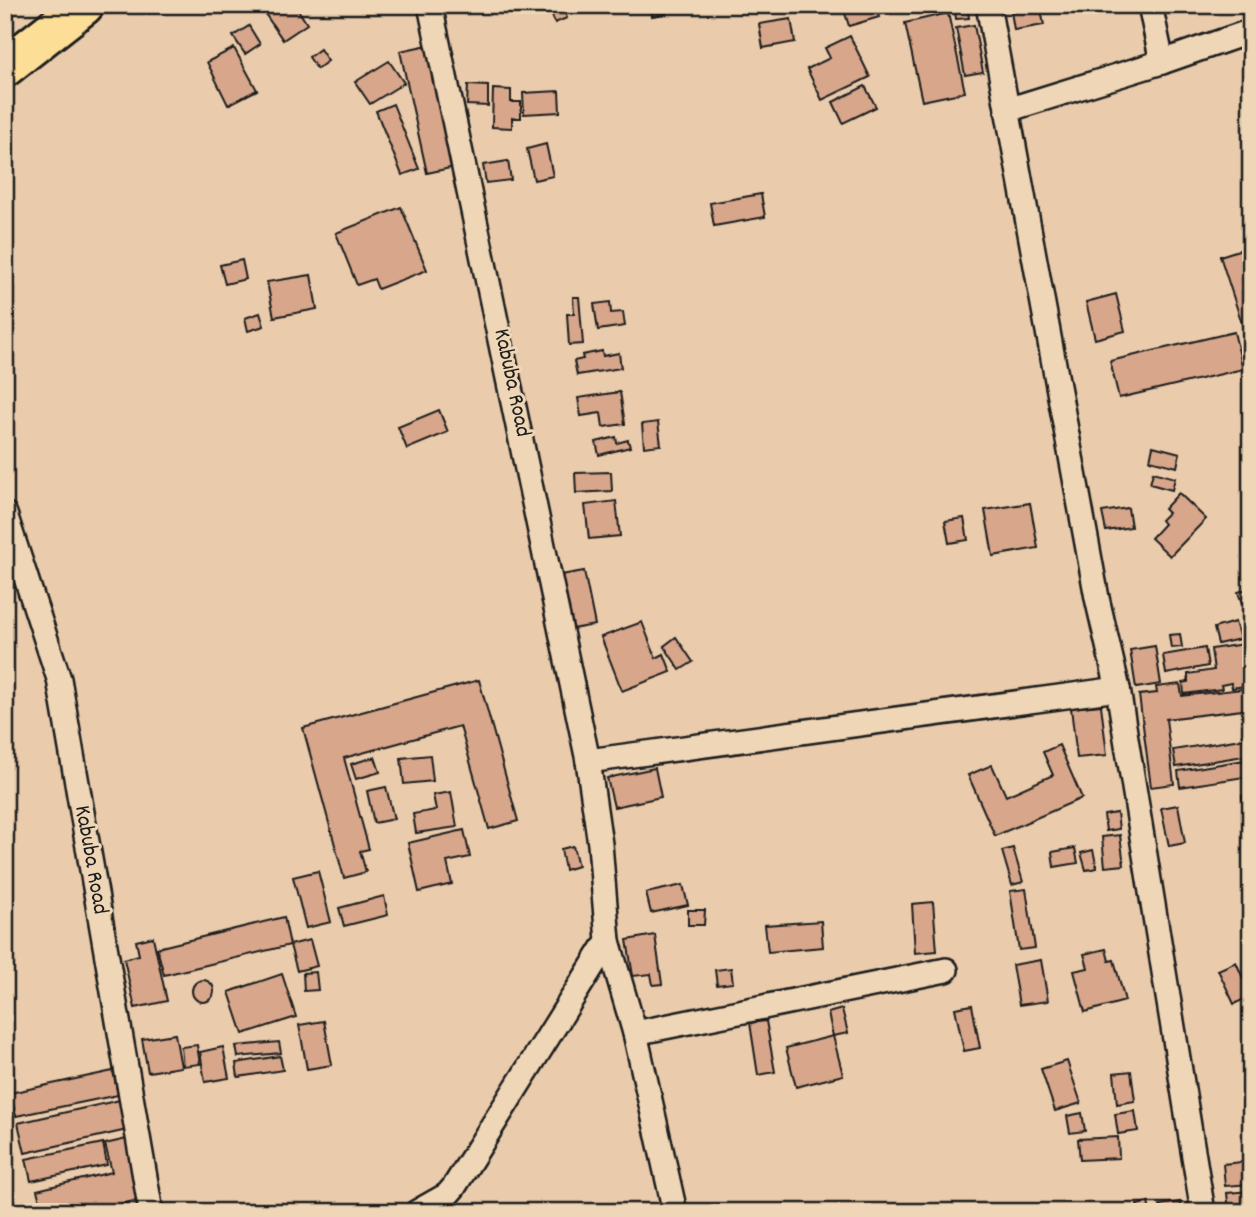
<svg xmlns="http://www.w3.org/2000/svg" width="1256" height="1217" viewBox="0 0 1256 1217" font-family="Dekko,sans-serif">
<rect width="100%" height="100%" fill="#eaccad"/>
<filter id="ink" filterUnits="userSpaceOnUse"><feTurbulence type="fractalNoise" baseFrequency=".0143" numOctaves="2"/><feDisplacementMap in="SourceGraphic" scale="14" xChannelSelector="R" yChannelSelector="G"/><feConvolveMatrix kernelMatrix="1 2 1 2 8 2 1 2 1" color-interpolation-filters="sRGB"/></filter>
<g filter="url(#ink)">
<g fill="#d8a68b" stroke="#1c1c1c" stroke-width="2">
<polygon points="259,5 295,5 307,24 283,40"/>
<polygon points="638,5 665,5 666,14 652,16 651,9 639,11"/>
<polygon points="861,5 875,5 879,17 849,26 844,10"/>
<polygon points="954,5 967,5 969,18 956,19"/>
<polygon points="1010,5 1040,5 1044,25 1014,30"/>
<polygon points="562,6 567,18 555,23 550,11"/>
<polygon points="948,13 965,92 922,101 905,23"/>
<polygon points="791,19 795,42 763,48 759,24"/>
<polygon points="974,25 983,72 965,75 956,28"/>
<polygon points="249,26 260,44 245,54 233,36"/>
<polygon points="850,36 870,77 822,100 807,69 830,58 825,48"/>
<polygon points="428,45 455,167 427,173 400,51"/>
<polygon points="234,48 257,90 228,105 207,62"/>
<polygon points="320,49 328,61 317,69 309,57"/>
<polygon points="389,61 404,83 370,104 355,82"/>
<polygon points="468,85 488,86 488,106 467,105"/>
<polygon points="865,86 876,107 843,123 833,102"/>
<polygon points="493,89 511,90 511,102 521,102 521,118 512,118 512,128 492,127"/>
<polygon points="559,91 560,112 524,114 523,93"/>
<polygon points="393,104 419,169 402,175 376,111"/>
<polygon points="546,144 553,176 534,180 527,149"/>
<polygon points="508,161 511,180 486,183 483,165"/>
<polygon points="761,194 765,217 714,226 710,203"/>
<polygon points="401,207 427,270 378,289 374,279 357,285 336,233"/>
<polygon points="1251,246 1251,351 1220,256"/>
<polygon points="242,260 246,279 225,284 220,265"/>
<polygon points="311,275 317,309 274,317 267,282"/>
<polygon points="1116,294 1125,331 1095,339 1086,302"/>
<polygon points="573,297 579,297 583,344 569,345 567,314 574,314"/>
<polygon points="610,302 611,313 623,312 625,326 598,330 594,304"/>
<polygon points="260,313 264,326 248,331 245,318"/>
<polygon points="1234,332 1243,369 1119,398 1110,361"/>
<polygon points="602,351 603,356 619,353 621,368 577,375 574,361 583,359 582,355"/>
<polygon points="620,392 625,424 603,427 601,413 581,416 578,398"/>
<polygon points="439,410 448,432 407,449 398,427"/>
<polygon points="658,422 661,445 644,447 642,424"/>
<polygon points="616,437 617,443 628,440 630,447 599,455 596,442"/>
<polygon points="1153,446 1180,453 1177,467 1150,460"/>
<polygon points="611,472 612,491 576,493 575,473"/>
<polygon points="1153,472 1175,478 1172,490 1150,484"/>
<polygon points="1179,493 1206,519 1170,556 1151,538 1164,524 1161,520 1168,513 1164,509"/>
<polygon points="616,501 620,536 589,539 585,505"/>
<polygon points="1030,503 1038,548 993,556 985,510"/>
<polygon points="1128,508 1131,527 1106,531 1102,512"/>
<polygon points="964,518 968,540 949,543 945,521"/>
<polygon points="584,571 595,625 572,629 561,575"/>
<polygon points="1249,588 1251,602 1243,606 1238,592"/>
<polygon points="642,622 656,658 664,654 671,672 622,691 601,637"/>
<polygon points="1235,622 1240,639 1218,644 1214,628"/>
<polygon points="1180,634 1182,647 1171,648 1169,635"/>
<polygon points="676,637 693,662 680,670 664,646"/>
<polygon points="1244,644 1251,685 1232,688 1231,683 1221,685 1222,689 1184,694 1183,683 1188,682 1188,674 1214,670 1211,649"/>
<polygon points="1155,646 1161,684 1136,688 1130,650"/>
<polygon points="1205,648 1208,666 1166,674 1163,655"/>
<polygon points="479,680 518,821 489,829 460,726 344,758 369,849 360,851 366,872 344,878 303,728"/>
<polygon points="1180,684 1182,696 1251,688 1251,709 1166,719 1174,784 1151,787 1139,695 1157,693 1156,687"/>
<polygon points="1101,705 1107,755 1077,758 1071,708"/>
<polygon points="1247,738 1250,755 1176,767 1173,750"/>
<polygon points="1059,745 1082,798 995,836 968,775 992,765 1006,796 1053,775 1043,752"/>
<polygon points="430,755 433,781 404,784 401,758"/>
<polygon points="375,757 380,772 356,779 351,764"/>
<polygon points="1251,759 1251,776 1180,787 1178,771"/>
<polygon points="655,768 661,797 614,807 607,778"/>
<polygon points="386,787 394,819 374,823 367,791"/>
<polygon points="451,792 457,827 416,833 413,814 436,810 433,795"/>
<polygon points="1251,794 1251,834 1249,835 1242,796"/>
<polygon points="1178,805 1185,843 1169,846 1161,808"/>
<polygon points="1117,813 1119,829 1106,831 1104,815"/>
<polygon points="464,830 470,857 447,862 452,884 419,892 408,843"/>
<polygon points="1120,835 1124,865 1105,867 1102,837"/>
<polygon points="573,846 578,866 565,870 561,849"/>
<polygon points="1013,848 1023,882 1012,885 1002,851"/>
<polygon points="1075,848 1078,863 1054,867 1052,852"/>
<polygon points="1093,850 1097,868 1086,870 1081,853"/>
<polygon points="318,871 331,922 306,928 293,877"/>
<polygon points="683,885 688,905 651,913 646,893"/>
<polygon points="1026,889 1035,948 1019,950 1010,891"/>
<polygon points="384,896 388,915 344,926 339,908"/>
<polygon points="933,902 937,951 915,953 912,904"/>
<polygon points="688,910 705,910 704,925 688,925"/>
<polygon points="284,917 290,945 164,975 157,948"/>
<polygon points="821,921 823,947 768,952 765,925"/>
<polygon points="655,935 662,984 653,985 651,974 633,976 627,940"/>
<polygon points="153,937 167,1001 135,1008 124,959 139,955 136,941"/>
<polygon points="310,940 317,966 297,971 290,945"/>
<polygon points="1106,949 1109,961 1114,960 1125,1001 1085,1012 1074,971 1088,968 1084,954"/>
<polygon points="1041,960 1048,1001 1019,1005 1012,965"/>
<polygon points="1236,962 1251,996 1234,1004 1218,970"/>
<polygon points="731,968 733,983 717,985 715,970"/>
<polygon points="316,972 318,990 304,991 303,973"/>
<polygon points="282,974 296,1017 243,1034 229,992"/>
<circle cx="203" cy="991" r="11"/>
<polygon points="972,1005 980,1048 964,1051 955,1008"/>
<polygon points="842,1009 848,1033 833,1036 828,1013"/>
<polygon points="324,1021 332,1065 307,1069 299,1025"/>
<polygon points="766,1021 775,1072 758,1075 750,1023"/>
<polygon points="175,1034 181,1067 148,1072 142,1039"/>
<polygon points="833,1036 843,1075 796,1087 786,1048"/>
<polygon points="279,1042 281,1053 238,1057 236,1046"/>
<polygon points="197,1045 200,1064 183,1066 181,1047"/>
<polygon points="223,1047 229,1078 205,1082 200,1052"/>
<polygon points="280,1056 283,1070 238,1077 236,1063"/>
<polygon points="1067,1061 1081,1103 1055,1111 1041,1069"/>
<polygon points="113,1071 118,1095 16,1116 10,1093"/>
<polygon points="1131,1071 1135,1101 1117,1104 1114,1073"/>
<polygon points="120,1100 127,1130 25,1153 18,1123"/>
<polygon points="1135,1111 1138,1131 1118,1134 1115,1114"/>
<polygon points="1082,1113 1085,1131 1070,1133 1067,1116"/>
<polygon points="1118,1137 1119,1158 1080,1160 1078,1139"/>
<polygon points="131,1138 146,1198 89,1212 43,1212 37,1190 112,1172 105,1144"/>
<polygon points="103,1143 107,1165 31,1181 26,1159"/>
<polygon points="1251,1161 1251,1184 1225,1186 1223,1164"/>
<polygon points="1251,1191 1251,1212 1229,1212 1227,1193"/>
<polygon points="1148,1202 1150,1212 1139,1212 1137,1205"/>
<polygon points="1180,1202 1182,1212 1161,1212 1160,1205"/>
</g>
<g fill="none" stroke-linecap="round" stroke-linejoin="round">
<defs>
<g id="street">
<polyline points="430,5 588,761 600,844 608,941 635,1033 675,1212"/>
<polyline points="988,5 1097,598 1118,689 1203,1212"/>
<polyline points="1150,5 1162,62"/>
<polyline points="1007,110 1162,62 1251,31"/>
<polyline points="5,514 59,679 151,1212"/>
<polyline points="588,761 1118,689"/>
<polyline points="635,1033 946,970"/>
<polyline points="417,1212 447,1195 454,1187 608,941"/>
</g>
<polyline id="highway" points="5,67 84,5"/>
</defs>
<use href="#street" stroke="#1c1c1c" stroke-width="28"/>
<use href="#highway" stroke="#1c1c1c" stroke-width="44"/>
<use href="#street" stroke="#efd6b6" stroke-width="23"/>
<use href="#highway" stroke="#fcde96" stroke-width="38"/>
</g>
</g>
<g text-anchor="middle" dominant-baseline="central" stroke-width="6" stroke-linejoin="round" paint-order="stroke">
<g font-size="23" fill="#1c1c1c" stroke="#efd6b6">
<text transform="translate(511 383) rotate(78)">Kabuba Road</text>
<text transform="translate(90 860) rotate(80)">Kabuba Road</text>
</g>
</g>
<rect width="1256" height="1217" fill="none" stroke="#efd6b6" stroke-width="28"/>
<rect x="14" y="14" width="1228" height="1189" fill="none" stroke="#1c1c1c" stroke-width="2.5" filter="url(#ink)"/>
</svg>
